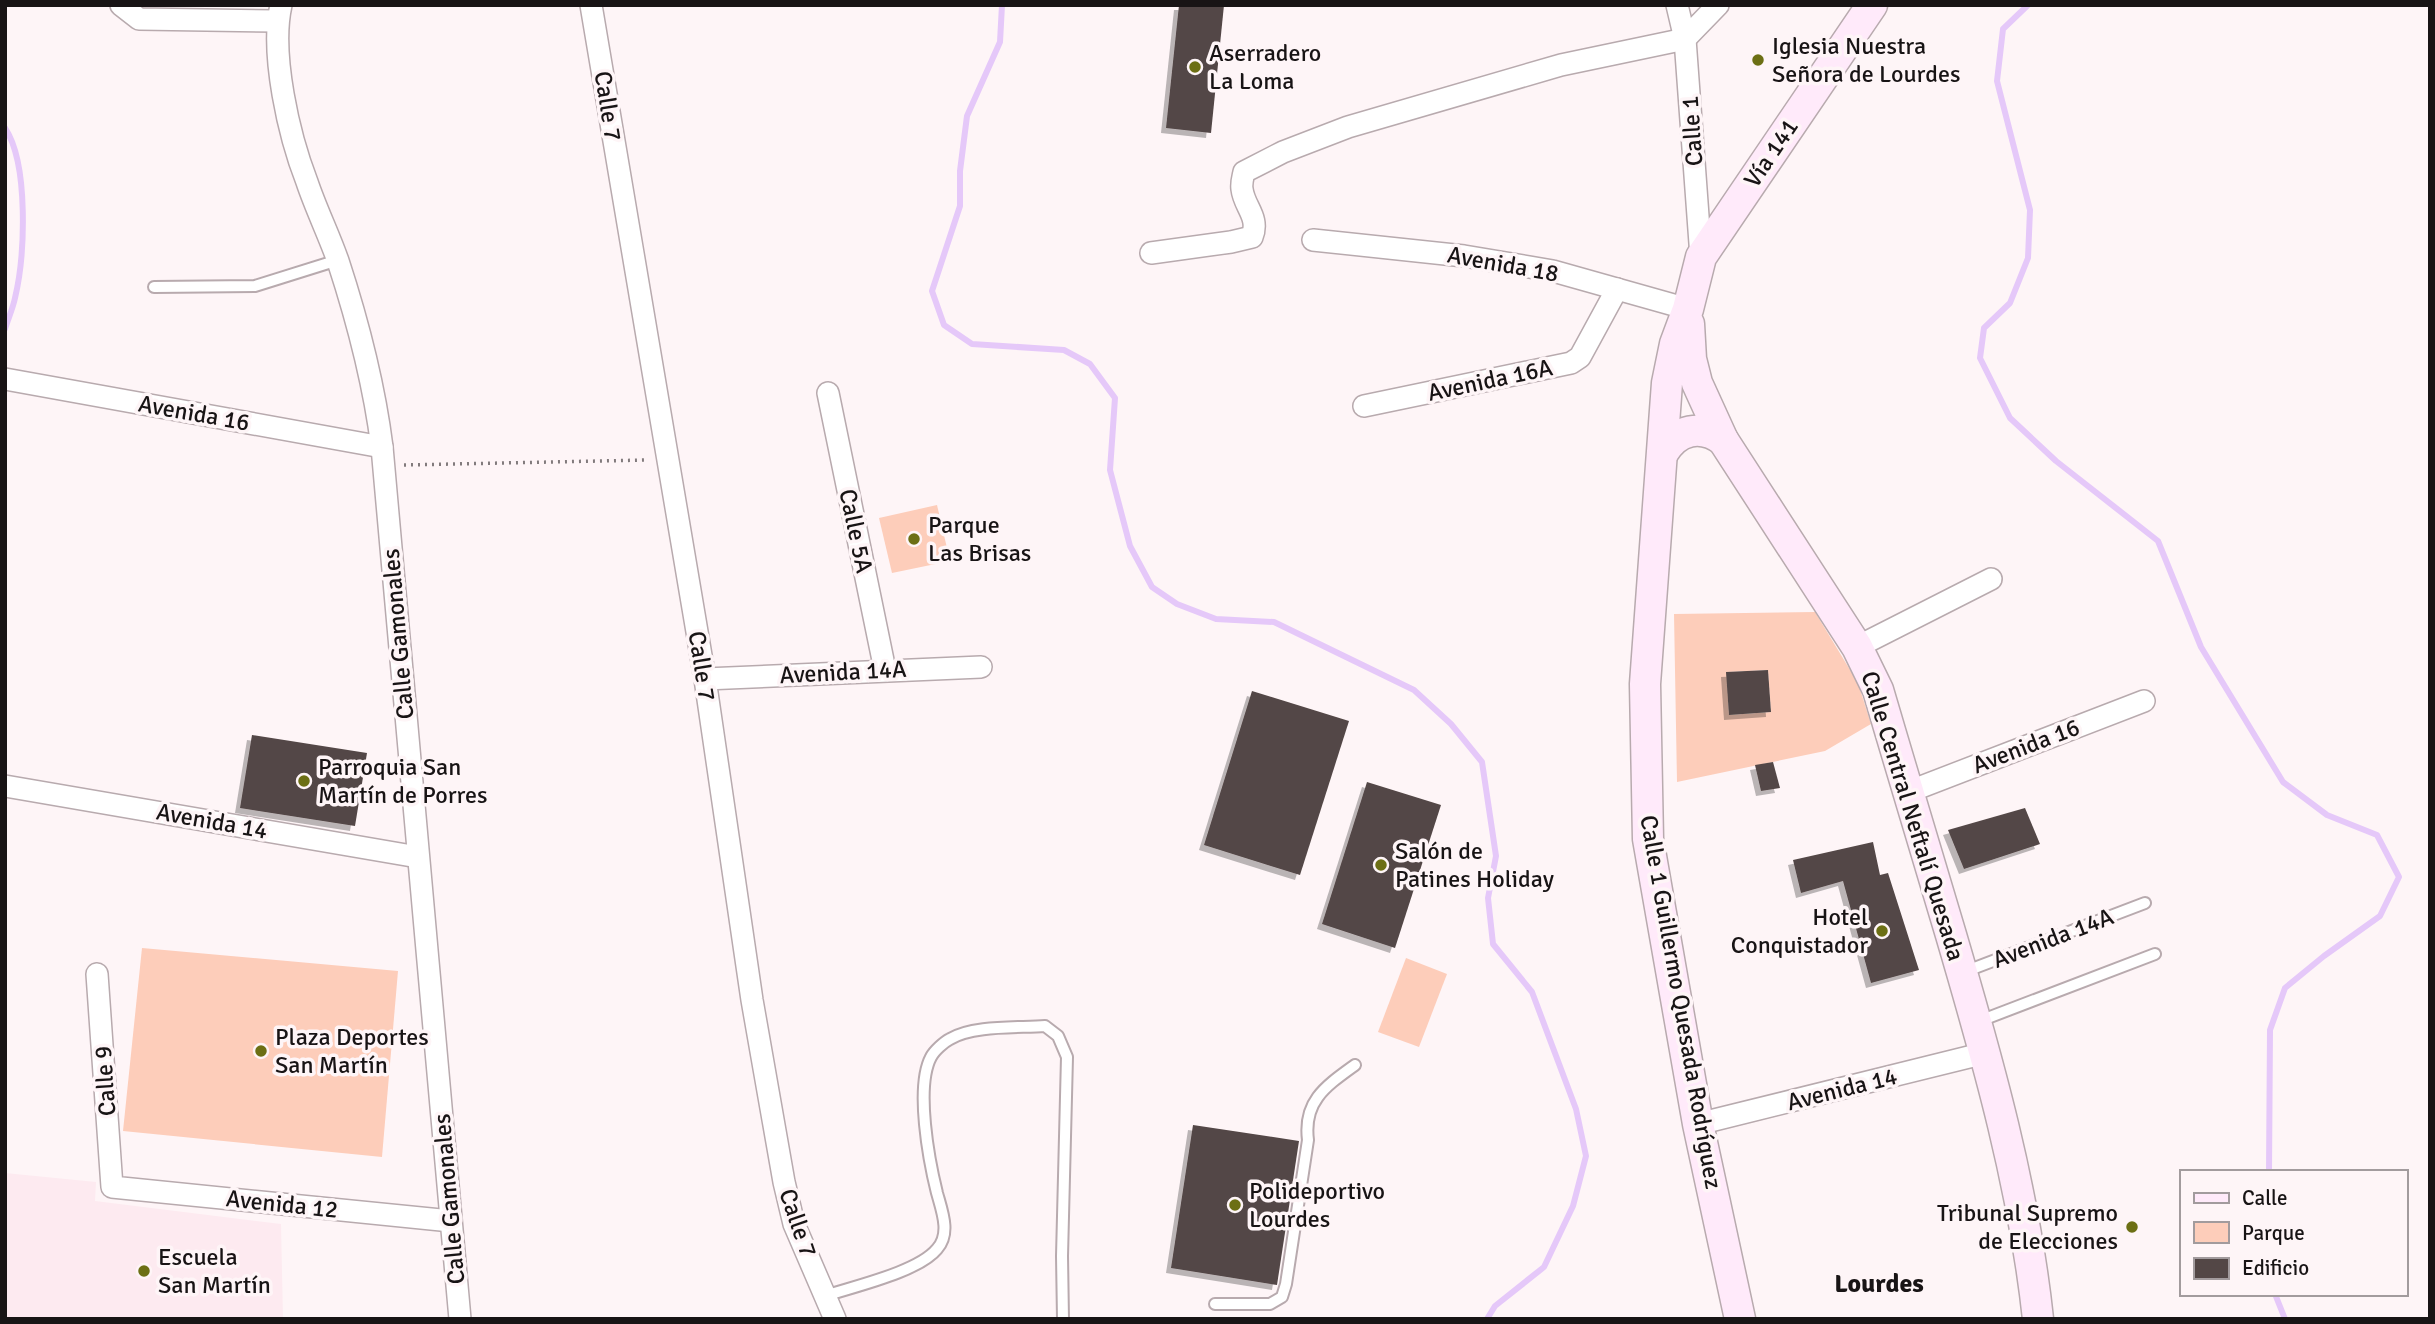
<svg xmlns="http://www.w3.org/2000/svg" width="2435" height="1324" viewBox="0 0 2435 1324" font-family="Signika,sans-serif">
<defs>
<filter id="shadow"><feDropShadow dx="-5" dy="5" stdDeviation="0" flood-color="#0004"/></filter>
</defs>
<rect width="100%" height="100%" fill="#fef5f7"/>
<polygon fill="#fdeaf0" points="5,1173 96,1182 95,1201 281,1224 283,1319 5,1319"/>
<g fill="#fdcdba" fill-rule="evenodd">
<polygon points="937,505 950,561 892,573 879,518"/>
<path d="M1815 612 1858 683 1871 724 1825 751 1677 782 1674 614ZM1768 670 1771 712 1729 715 1727 672Z"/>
<polygon points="142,948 398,971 382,1157 123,1131"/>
<polygon points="1406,958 1447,974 1419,1047 1378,1032"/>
</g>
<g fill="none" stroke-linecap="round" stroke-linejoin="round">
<g stroke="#e5c8f9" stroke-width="6">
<polyline points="1002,5 1000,42 967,116 960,171 960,206 932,291 944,325 972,344 1064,350 1090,364 1115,398 1110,470 1130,546 1152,587 1177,604 1216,619 1274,622 1414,690 1451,724 1482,762 1496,856 1488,898 1493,944 1532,992 1576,1109 1586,1156 1573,1206 1544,1267 1495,1306 1487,1319"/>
<polyline points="2028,5 2003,29 1997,81 2030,210 2028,258 2010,303 1984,328 1980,358 2010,418 2056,461 2158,541 2201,647 2283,782 2327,815 2377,835 2399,877 2380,916 2324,956 2285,988 2270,1030 2269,1172"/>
<path d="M5 128C29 164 25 256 15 298 13 308 8 319 5 329"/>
<polyline points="2275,1294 2285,1319"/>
</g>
</g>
<g fill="#534746" filter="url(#shadow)">
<polygon points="1179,5 1224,5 1211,133 1166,128"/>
<polygon points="1768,670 1771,712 1729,715 1726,672"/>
<polygon points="1252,691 1349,721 1300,875 1204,845"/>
<polygon points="252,735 367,753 355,826 240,808"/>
<polygon points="1773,762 1780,788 1761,791 1755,765"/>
<polygon points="1367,782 1441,805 1395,948 1322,924"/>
<polygon points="2025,808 2040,844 1964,869 1948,830"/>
<polygon points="1873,842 1880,875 1888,873 1919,970 1871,983 1843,881 1801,893 1793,860"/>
<polygon points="1193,1125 1299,1141 1277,1285 1171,1268"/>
</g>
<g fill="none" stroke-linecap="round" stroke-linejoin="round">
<defs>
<g id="lane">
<polyline points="154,287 255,286 338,260"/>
<polyline points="1964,972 2145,903"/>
<polyline points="1977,1022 2155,954"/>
<path d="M825 1296C855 1286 918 1272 937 1249 951 1234 942 1211 937 1193 929 1161 915 1087 931 1057 934 1051 944 1042 950 1039 972 1025 1018 1028 1045 1026L1058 1036 1067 1057 1062 1256 1063 1319"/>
<path d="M1215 1304H1270L1282 1297 1286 1284 1308 1140C1303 1101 1326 1086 1355 1065"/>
</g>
<g id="street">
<polyline points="121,5 139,19 277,21"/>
<path d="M281 5C270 54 289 136 307 182 316 209 329 235 338 261 358 322 374 384 382 447L460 1319"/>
<polyline points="591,5 705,679 752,1000 784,1182 794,1224 835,1319"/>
<polyline points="1677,5 1685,39 1701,257"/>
<polyline points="1685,39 1718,5"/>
<polyline points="1313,240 1464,256 1553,271 1688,309"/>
<path d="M1151 253 1231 242 1252 237C1260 217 1244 207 1242 189 1241 183 1243 177 1244 172L1283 152 1348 127 1561 65 1685 39"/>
<polyline points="5,379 382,447"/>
<polyline points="828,393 885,670"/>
<polyline points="1364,406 1571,363 1580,357 1617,289"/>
<polyline points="1857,647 1991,579"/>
<polyline points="705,679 981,667"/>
<polyline points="5,786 418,857"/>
<polyline points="1908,792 2144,701"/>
<polyline points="97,974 112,1187 451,1221"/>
<polyline points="1698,1124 1985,1053"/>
</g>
<g id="secondary">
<path d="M1689 324 1691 359 1697 383 1723 440 1857 647 1878 690C1902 772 1927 854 1951 935 1988 1061 2024 1188 2038 1319"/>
<path d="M1663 453C1677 429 1701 424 1723 440"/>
<polyline points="1740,1319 1698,1124 1648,839 1645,684 1667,383 1675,344 1688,309 1701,257 1872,5"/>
</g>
</defs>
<use href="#lane" stroke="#b8aaae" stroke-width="14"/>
<use href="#street" stroke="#b8aaae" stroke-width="24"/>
<use href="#secondary" stroke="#b8aaae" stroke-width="33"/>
<polyline stroke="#817a7c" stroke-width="3.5" stroke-dasharray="2 5" stroke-linecap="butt" points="404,465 648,460"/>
<use href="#lane" stroke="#fff" stroke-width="10"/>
<use href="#street" stroke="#fff" stroke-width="21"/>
<use href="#secondary" stroke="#ffeafa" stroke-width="30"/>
</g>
<g fill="#6c6f14" stroke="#fef5f7" stroke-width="2.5">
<circle cx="1758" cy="60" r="7"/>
<circle cx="1195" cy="67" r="7"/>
<circle cx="914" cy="539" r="7"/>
<circle cx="304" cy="781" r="7"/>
<circle cx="1381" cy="865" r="7"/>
<circle cx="1882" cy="931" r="7"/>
<circle cx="261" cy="1051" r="7"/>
<circle cx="1235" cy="1205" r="7"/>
<circle cx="2132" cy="1227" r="7"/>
<circle cx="144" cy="1271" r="7"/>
</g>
<g text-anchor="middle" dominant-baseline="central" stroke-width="7" stroke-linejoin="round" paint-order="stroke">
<g font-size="24" fill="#181415" stroke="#fef5f7" text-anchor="start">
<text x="1772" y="46">Iglesia Nuestra<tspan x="1772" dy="28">Señora de Lourdes</tspan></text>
<text x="1209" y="53">Aserradero<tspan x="1209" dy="28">La Loma</tspan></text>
<text x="928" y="525">Parque<tspan x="928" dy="28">Las Brisas</tspan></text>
<text x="318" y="767">Parroquia San<tspan x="318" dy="28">Martín de Porres</tspan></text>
<text x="1395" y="851">Salón de<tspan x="1395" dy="28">Patines Holiday</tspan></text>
<text x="1868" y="917" text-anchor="end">Hotel<tspan x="1868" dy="28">Conquistador</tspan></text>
<text x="275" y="1037">Plaza Deportes<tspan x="275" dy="28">San Martín</tspan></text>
<text x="1249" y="1191">Polideportivo<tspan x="1249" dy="28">Lourdes</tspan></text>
<text x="2118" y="1213" text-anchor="end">Tribunal Supremo<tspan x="2118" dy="28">de Elecciones</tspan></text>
<text x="158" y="1257">Escuela<tspan x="158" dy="28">San Martín</tspan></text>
</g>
<g font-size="24" fill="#181415" stroke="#fef5f7">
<text transform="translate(608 106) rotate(81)">Calle 7</text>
<text transform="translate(1692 131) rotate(-94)">Calle 1</text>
<text transform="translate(1771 153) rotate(-56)">Vía 141</text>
<text transform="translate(1503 264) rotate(10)">Avenida 18</text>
<text transform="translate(1490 380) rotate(-12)">Avenida 16A</text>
<text transform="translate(194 413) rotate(10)">Avenida 16</text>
<text transform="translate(856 531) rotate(78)">Calle 5A</text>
<text transform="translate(398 634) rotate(-95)">Calle Gamonales</text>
<text transform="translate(702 666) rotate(81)">Calle 7</text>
<text transform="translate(843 672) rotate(-3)">Avenida 14A</text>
<text transform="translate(2026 746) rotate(-21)">Avenida 16</text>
<text transform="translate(1913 816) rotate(73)">Calle Central Neftalí Quesada</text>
<text transform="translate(212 821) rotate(10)">Avenida 14</text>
<text transform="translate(2053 938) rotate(-21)">Avenida 14A</text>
<text transform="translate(1681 1002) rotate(80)">Calle 1 Guillermo Quesada Rodríguez</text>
<text transform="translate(105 1081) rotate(-94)">Calle 9</text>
<text transform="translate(1842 1089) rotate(-14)">Avenida 14</text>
<text transform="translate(449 1199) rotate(-95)">Calle Gamonales</text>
<text transform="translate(282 1204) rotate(6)">Avenida 12</text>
<text transform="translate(798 1223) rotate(71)">Calle 7</text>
</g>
<g font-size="26" font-weight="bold" fill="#181415" stroke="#fef5f7">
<text x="1879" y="1284">Lourdes</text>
</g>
</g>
<rect width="2435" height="1324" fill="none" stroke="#181415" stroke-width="14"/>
<rect x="2180" y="1170" width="228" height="126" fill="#fef5f7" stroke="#a29b9d" stroke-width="2"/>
<rect x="2194" y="1193" width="35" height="10" fill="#ffeafa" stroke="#a29b9d" stroke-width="2"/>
<text x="2242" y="1205" font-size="21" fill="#181415">Calle</text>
<rect x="2194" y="1222" width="35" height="21" fill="#fdcdba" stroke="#a29b9d" stroke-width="2"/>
<text x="2242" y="1240" font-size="21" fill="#181415">Parque</text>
<rect x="2194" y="1258" width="35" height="21" fill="#534746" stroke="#a29b9d" stroke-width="2"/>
<text x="2242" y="1275" font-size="21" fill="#181415">Edificio</text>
</svg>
